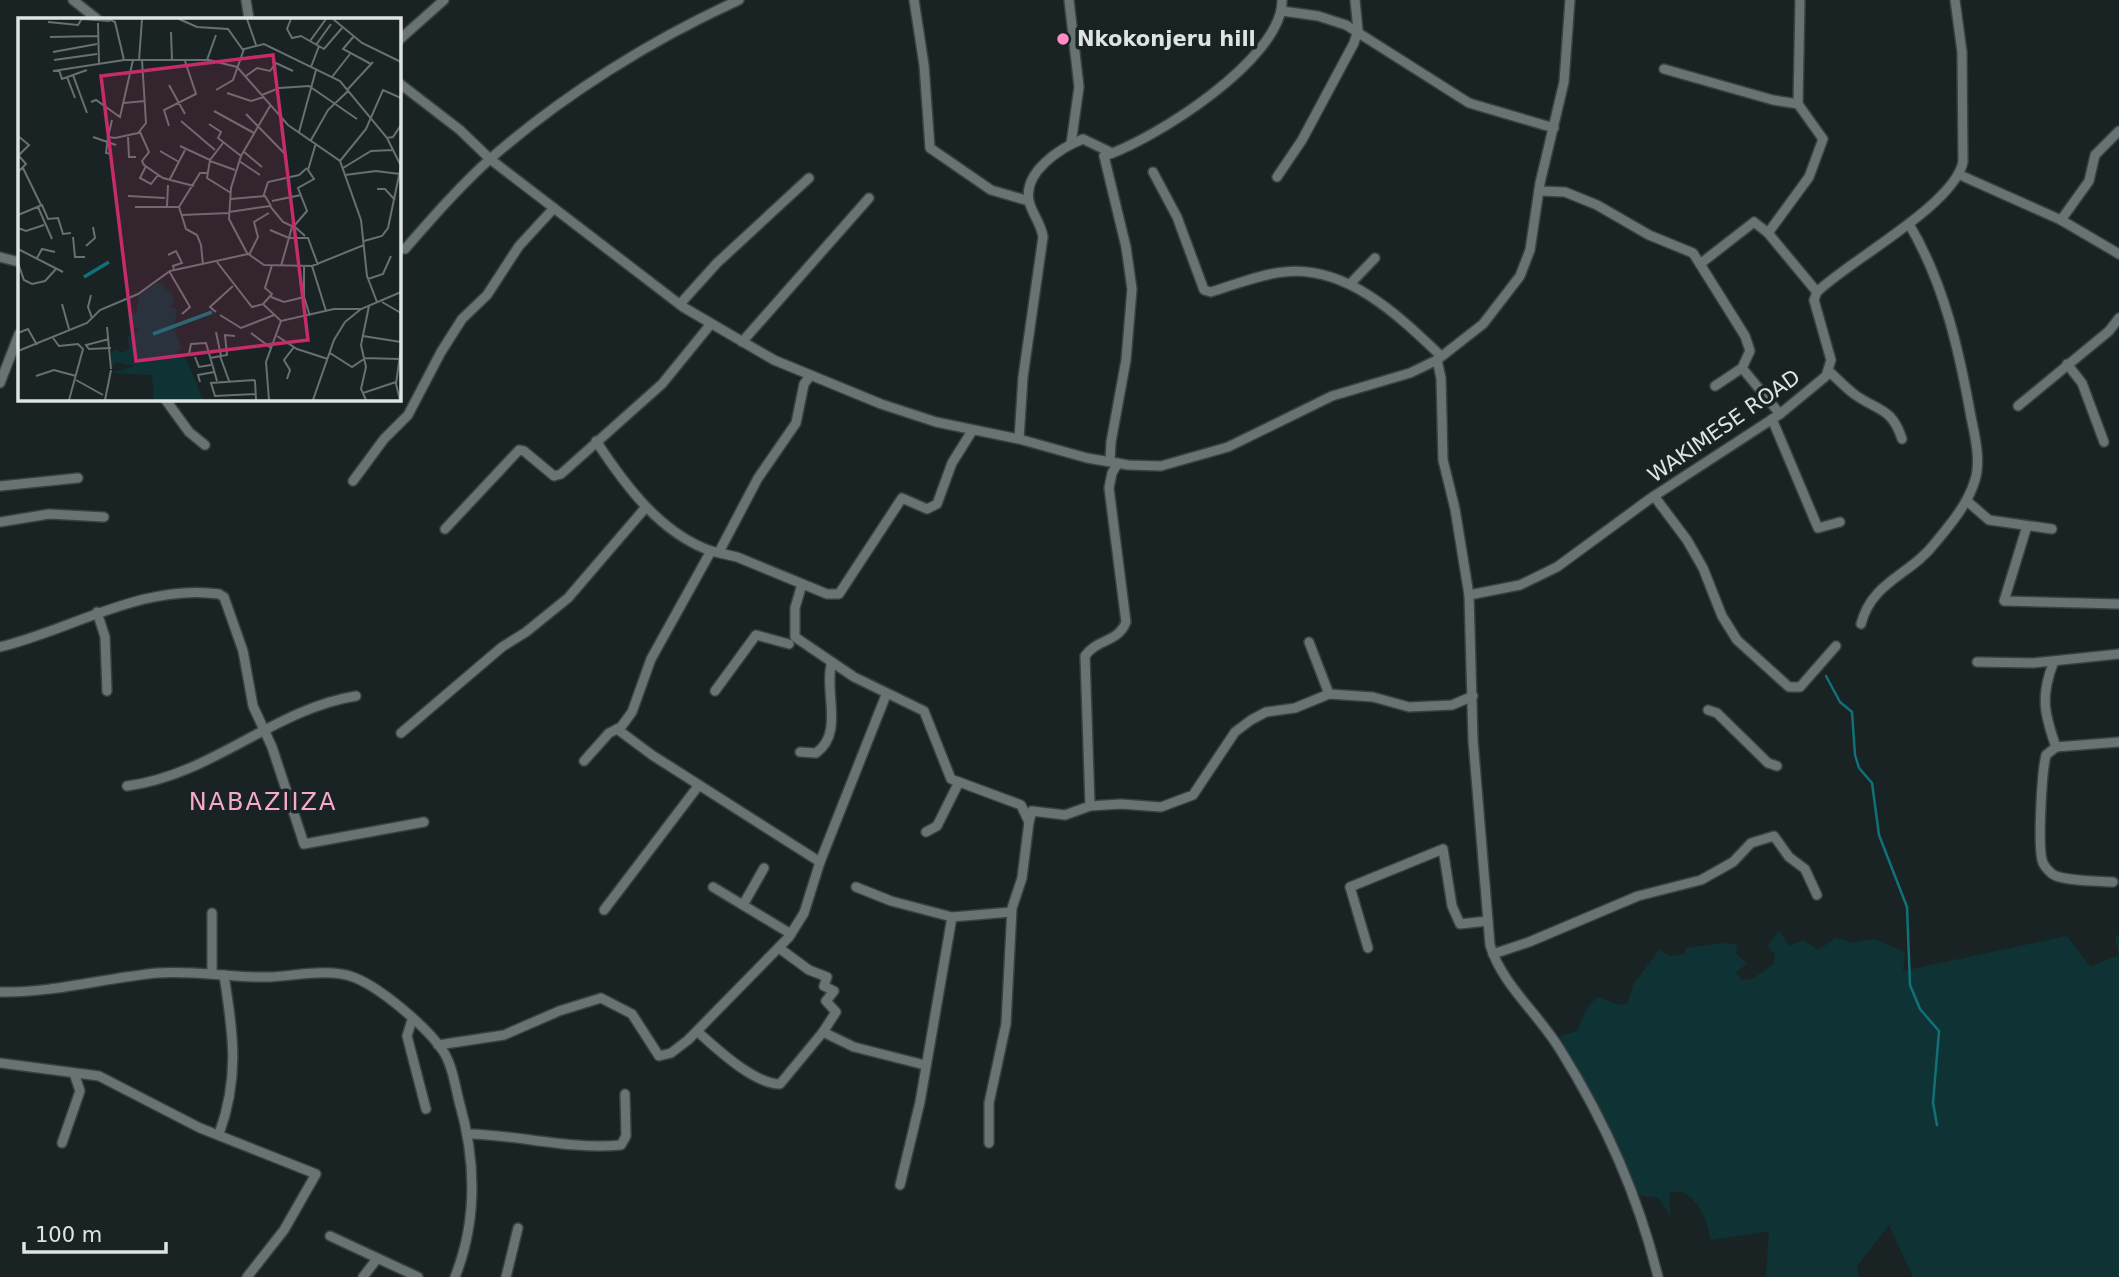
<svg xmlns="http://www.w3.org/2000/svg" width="2119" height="1277" viewBox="0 0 2119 1277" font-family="'DejaVu Sans',sans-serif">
<rect width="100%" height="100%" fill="#1a2324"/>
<path fill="#0f3335" d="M1779 930 1789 946 1803 940 1818 950 1836 938 1853 943 1874 939 1905 952 1903 971 2067 936 2090 967 2119 955 2115 938 2119 935V1277H1913L1889 1225 1857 1266 1859 1277H1766L1769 1231 1711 1240C1706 1217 1701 1203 1681 1191L1669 1193 1671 1217 1658 1197 1640 1196 1560 1036 1577 1031 1587 1008 1597 997 1619 1005 1628 1003 1633 985 1659 950 1670 956 1685 954V948L1724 943 1737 945 1736 954 1747 963 1736 973 1742 980 1752 979 1774 964 1775 955 1768 946Z"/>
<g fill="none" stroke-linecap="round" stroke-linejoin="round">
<polyline stroke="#117178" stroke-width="2.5" points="1826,676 1840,702 1852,712 1855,755 1859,768 1872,783 1879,835 1907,907 1910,985 1920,1009 1939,1031 1933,1103 1937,1125"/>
<defs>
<g id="minor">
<polyline points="73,0 97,19"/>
<polyline points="246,0 249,19"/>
<polyline points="914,0 924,65 930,148 991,190 1029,201"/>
<polyline points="1069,0 1079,87 1071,144"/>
<polyline points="1282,11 1318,16 1346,25 1469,103 1554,128"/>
<polyline points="399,40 444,0"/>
<polyline points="1664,69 1773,100 1798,104"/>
<polyline points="399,83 460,130 490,159 683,307 774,360 881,404 936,422 1019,439 1087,458 1128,465 1161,466 1228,447 1332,396 1410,373 1437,360 1483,324 1520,276 1530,250 1540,183 1564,82 1570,0"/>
<path d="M1153 172 1177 217 1204 290 1211 292C1234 285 1260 274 1284 272 1347 265 1399 316 1441 356"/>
<polyline points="1960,175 2061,220 2119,254"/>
<polyline points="1277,177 1302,140 1354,43 1358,30 1355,0"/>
<polyline points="1539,191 1565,192 1597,205 1649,235 1693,253 1700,264 1754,222 1768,233 1817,292"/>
<polyline points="2061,220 2089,181 2095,155 2119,131"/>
<polyline points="1768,233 1809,177 1823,139 1798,104 1800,0"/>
<path d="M405 249C432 218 460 186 490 159 563 95 651 40 739 0"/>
<polyline points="0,257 19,262"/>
<polyline points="1700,264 1745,336 1750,351 1742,368 1715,386"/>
<polyline points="1350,284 1375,258"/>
<polyline points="680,304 717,263 809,178"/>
<polyline points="742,342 869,198"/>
<path d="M1437 360 1441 378 1443 460 1455 509 1469 595 1473 740 1490 945C1502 985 1539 1014 1561 1051 1604 1120 1639 1198 1658 1277"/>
<polyline points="2067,364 2082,383 2104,442"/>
<polyline points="1742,368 1780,414"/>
<path d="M1829 371C1837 379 1845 387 1854 394 1877 411 1892 407 1902 439"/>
<polyline points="0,383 19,334"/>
<polyline points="165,399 189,432 205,445"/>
<polyline points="2018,406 2109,331 2119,318"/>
<polyline points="1772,419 1818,528 1840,522"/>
<path d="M1019 439 1023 377 1043 237C1041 223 1032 214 1029 201 1023 172 1060 148 1083 139L1112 153"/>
<path d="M1110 461 1111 442 1126 360 1132 289 1126 247 1104 156C1152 141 1283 59 1282 0"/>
<polyline points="353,481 384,439 408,415 441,352 462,319 487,295 519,246 554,208"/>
<polyline points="0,486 78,478"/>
<polyline points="1654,496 1687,540 1703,568 1722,616 1737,640 1789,687 1800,687 1836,646"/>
<polyline points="1967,501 1989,520 2052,529"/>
<polyline points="0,522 49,514 104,517"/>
<polyline points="2027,526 2004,601 2119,604"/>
<polyline points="445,529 519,450 524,451 554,476 561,474 662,384 710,325"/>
<polyline points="711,551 737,557 827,594 839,594 902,498 927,509 937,504 952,463 972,431"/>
<polyline points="719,552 758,478 796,423 804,384 810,376"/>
<polyline points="802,584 795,608 795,637 854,677 924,711 951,779 1021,805 1029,822 1032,811 1065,815 1090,806 1121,804 1161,807 1193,795 1235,732 1251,720 1266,712 1295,708 1329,694 1373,697 1409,707 1452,705 1473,696"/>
<path d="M1469 595 1520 585 1557 567 1651 498 1780 414 1826 376 1831 360 1814 300 1817 292C1850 260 1954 205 1963 162L1962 52 1955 0"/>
<polyline points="97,612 105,637 107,691"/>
<path d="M1861 624C1872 581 1911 575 1935 543 1950 525 1968 504 1975 480 1981 461 1975 436 1971 417 1959 350 1944 283 1909 224"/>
<polyline points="1309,642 1329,694"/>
<path d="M0 647C70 630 144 583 219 594L224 597 243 651 253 706 272 747 304 844 424 822"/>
<path d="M2054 661C2040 696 2044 713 2056 747"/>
<polyline points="1977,662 2033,663 2119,654"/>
<polyline points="715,691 756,635 789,644"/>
<polyline points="1708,710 1717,713 1768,763 1777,766"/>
<polyline points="617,729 652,755 820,862"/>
<polyline points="401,733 502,647 526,632 568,598 646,507"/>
<path d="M800 752 816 753C845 733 823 690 832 662"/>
<path d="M584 761 609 733 621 727 632 712 651 659 711 551C660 533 625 485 596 441"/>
<path d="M127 786C212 775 274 709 356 696"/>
<path d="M1090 806 1085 656C1096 639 1118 643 1126 622L1109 488 1112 473 1118 463"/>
<polyline points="926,832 937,826 959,782"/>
<path d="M2113 882C2099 881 2065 881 2054 875 2050 873 2045 867 2043 863 2037 849 2042 771 2046 755L2056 747 2119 742"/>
<polyline points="713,887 791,934"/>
<polyline points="856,887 891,901 952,917 1011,912"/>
<polyline points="743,905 764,868"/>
<polyline points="604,910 699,785"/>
<polyline points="1368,948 1350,887 1443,849 1452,906 1460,924 1488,921"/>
<polyline points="1493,954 1529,942 1638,896 1701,880 1733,862 1751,843 1774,836 1789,857 1805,869 1817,895"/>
<polyline points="212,974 212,913"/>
<path d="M0 992C54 993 104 978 157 973 195 970 232 978 269 977 294 976 329 968 353 977 380 987 427 1027 443 1051 452 1064 455 1085 459 1101 476 1160 478 1219 455 1277"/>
<polyline points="412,1020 407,1036 426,1109"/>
<path d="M698 1032C717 1049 754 1084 780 1084L823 1032 836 1012 826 1001 834 991 824 986 827 977 809 970 779 948"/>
<polyline points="823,1032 854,1047 925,1065"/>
<polyline points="438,1045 504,1035 559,1011 601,998 632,1014 659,1056 671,1053 688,1040 789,937 804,913 820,862 886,695"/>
<polyline points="0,1063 99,1076 200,1128 316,1174 284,1230 247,1277"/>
<path d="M219 1134C240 1076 233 1034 224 975"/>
<path d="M469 1134C520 1135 569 1150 621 1145L626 1136 625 1094"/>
<polyline points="62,1143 80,1091 74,1073"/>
<polyline points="989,1143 989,1103 1006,1024 1012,908 1022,878 1029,822"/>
<polyline points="900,1185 920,1102 952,917"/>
<polyline points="330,1236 418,1277"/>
<polyline points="363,1277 376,1260"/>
<polyline points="506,1277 518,1228"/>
</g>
</defs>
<use href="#minor" stroke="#394041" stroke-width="12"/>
<use href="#minor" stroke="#687373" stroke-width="9"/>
</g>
<circle fill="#fd8ebf" stroke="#1a2324" stroke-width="2.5" cx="1063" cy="39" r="7"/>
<g text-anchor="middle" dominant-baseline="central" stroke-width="7" stroke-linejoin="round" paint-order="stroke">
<g font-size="21" font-weight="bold" fill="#dee4e5" stroke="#1a2324" text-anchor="start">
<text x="1077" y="39">Nkokonjeru hill</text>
</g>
<g font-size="21" fill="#dee4e5" stroke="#1a2324">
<text transform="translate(1724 426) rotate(-35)">WAKIMESE ROAD</text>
</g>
<g font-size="24" letter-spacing="2" fill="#f7a9ca" stroke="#1a2324">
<text x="263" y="802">NABAZIIZA</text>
</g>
</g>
<g transform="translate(18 18)">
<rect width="383" height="383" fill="#1a2324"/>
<path d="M141 264 154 276 156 286 152 288 159 292 156 309 163 330 159 334 168 340 185 382H136L134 357 93 355 116 348 98 344 95 350 93 336 96 331 105 335 111 331 110 319 121 311 111 309 110 296 118 295 121 277Z" fill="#0f3335"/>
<path fill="none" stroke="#117178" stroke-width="3.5" d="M66 259 91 244M135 316 194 294"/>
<path fill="none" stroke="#687071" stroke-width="2" d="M63 1 92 3M91 1 97 4 106 42M161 1 179 9 210 11 225 32M229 1 238 27M273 1 269 11 274 20 283 18 306 31 324 10M315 1 344 25 383 44M30 4 60 7 63 2M80 5 81 45M153 14 154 42M336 18 325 31 353 46M32 19 80 18M292 23 308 1M298 27 313 6M35 34 79 26M36 42 79 36M121 42 124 1M189 42 198 17M293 49 301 28M41 52 44 61 69 52M35 53 106 42H191L219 49 270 107 322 143 343 202 349 258 359 284M55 57 69 95M228 58 239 50 252 53 258 45 275 53M49 59 57 80M314 59 332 36M151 67 167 96M198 72 215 62 226 31 246 26 322 63 369 120 375 119 383 107M329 72 355 44M209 75 233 83 246 79M244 77 261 70 291 68 339 101M73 84 78 82 102 99 115 42M106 85 127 83M252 88 223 138 213 170 211 201 229 235 246 247 294 248 346 227M196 93 236 115M228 96 267 136M94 102 90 119 97 120 120 115 128 105 124 42M163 103 197 132M191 106 203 114 200 120 223 138M151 108 146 92 178 76 167 43M122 114 131 134 124 143 126 147 145 160 176 168M281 114 298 52M0 118 11 127 0 138M75 119 98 127M90 119 88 135 93 136M110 119 111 139H118M369 120 383 148M293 122 310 92 330 73M162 128 192 142 205 125M142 133 161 144M225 133 244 149M192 142 189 160 213 175M192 143 217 152M221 143 242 157M322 143 348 111 365 72 383 80M128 148 122 160 133 166 140 157M5 150 23 187M325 150 353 133 375 132M0 154 8 146 1 138M327 157 358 153 382 156M152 161 167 132M359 171H367L377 182M110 178 147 180M245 179 250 164 281 157 289 150M213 181 247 178 253 188M254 183 283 177M149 188 150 167M20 189 34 221M117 189H161M211 194 252 188 265 204 276 209M0 197 24 187 30 201 40 200 45 216 53 215M164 197 211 195M0 210 8 213 26 207M252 212 271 220H290L300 247M287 218 276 208 289 193 280 170 296 161 290 152 298 125M55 219 57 239H67M346 223 364 218 370 210 383 148M68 228 77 220 75 209M0 231 45 254M150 237 158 233 164 245 155 248 156 252M231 237 240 219 236 204 251 195M19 240 24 231 37 234M199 244 234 289 245 286 263 303 316 291H343M0 245 6 262 14 266 27 263 38 251M185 247 183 227 179 217 168 211 161 189 182 155H189M263 248 274 209M294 248 308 293M151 253 172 289 164 296M350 261 365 256 373 238M73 277 70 289 74 300M253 279 266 284 286 279 292 298M286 279V248M364 284 383 295M44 286 51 311M245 286 254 276 247 270 254 247M198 294 192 289 215 268M202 297 223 310 256 297M327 304 343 291 383 274M89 309 93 351M198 314 203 338M0 315 10 311 19 327M233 315 253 330M259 318 279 331 310 341M345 318 383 324M35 320 41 328 60 326 65 331 51 382M91 321 68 327 71 331 93 330M0 333 69 305 82 292 120 276 152 253 230 236M312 335 334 349 346 341M171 336 173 326 188 325 199 363M202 338 211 363M177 339 181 349 193 347M192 340 209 337 207 317 217 318M346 340 381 341M18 358 36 352 58 358M269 361 272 352 266 342 276 329M58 362 85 377M182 364 180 357 196 354M345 375 378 364M237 376 197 378 193 365 236 362 237 363 238 382M87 382 93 352M251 382 248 344 263 303M295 382 316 322 327 304M348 382 343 371 348 349 343 327 351 288M382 382 378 366 383 330"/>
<path fill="#c52c69" fill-opacity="0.15" stroke="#c52c69" stroke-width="3.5" d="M255 37 290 322 118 343 83 58Z"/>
<rect width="383" height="383" fill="none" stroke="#dee4e5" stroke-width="3.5"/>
</g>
<path d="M24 1242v10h142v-10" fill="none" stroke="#dee4e5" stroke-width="3.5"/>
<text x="35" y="1242" font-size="21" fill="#dee4e5" stroke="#1a2324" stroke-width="5" paint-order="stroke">100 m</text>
</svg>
